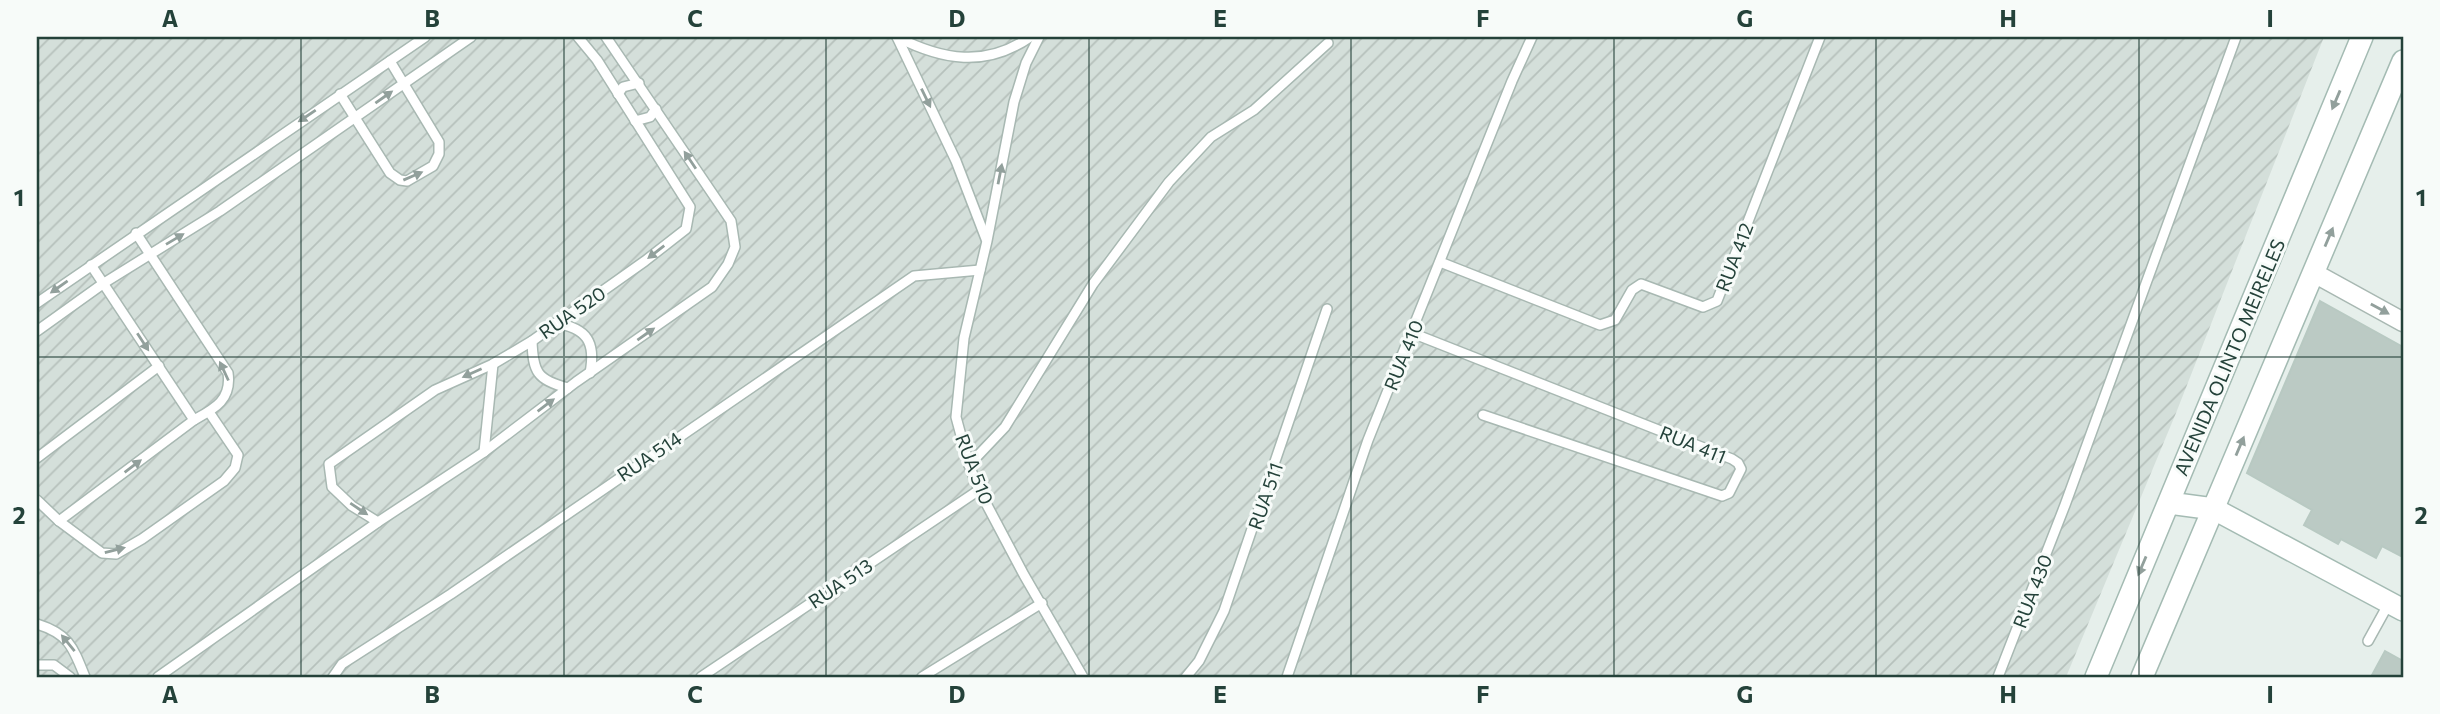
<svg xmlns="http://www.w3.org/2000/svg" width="2440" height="714" viewBox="0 0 2440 714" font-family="Commissioner,sans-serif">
<defs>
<pattern id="industrial-furrows" width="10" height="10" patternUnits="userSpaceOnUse" patternTransform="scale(1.75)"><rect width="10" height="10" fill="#d4dfda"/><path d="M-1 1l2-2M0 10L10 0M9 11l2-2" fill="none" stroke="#b6c1bc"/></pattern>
</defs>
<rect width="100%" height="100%" fill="#e6efeb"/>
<polygon fill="url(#industrial-furrows)" points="37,37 2324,37 2176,413 2066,677 37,677"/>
<g fill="#bbcac4" stroke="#b8c9c2" stroke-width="2">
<polygon points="2320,301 2403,347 2403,557 2382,546 2376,558 2341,539 2338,544 2304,525 2312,510 2247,473"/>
<polygon points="2385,651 2403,661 2403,677 2371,677"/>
</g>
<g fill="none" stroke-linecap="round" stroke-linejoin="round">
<defs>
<g id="lane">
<polyline points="897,37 956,161 986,239"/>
<path d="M897 37C942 60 986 68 1030 37"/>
<polyline points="1039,37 1026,63 1014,102 987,241 964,338 956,417 969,465 979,490 1024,575 1083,677"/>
<polyline points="340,94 390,173 400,180 407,181 433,166 439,154 439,142 390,61"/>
<polyline points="618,94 623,87 639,83"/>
<polyline points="635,121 650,117 656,109"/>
<polyline points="1440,262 1600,325 1615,320 1632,290 1641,284 1703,307 1717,301 1820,37"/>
<polyline points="91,265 194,420"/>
<polyline points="37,303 425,37"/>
<path d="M555 323C587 328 596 342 590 373"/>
<polyline points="37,331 104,283 220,211 471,37"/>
<polyline points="1412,333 1732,459 1738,463 1741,469 1729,493 1722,496 1483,415"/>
<path d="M532 341C533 372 537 380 568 388"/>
<polyline points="484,452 493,364"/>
<polyline points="37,458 159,366"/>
<polyline points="969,465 1005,427 1093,284 1169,182 1211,137 1254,110 1328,43"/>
<polyline points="37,500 59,521 102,553 116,554 142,539 224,481 235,468 238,455 209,412"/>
<path d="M59 521 194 420C214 409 232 400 228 373L136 233"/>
<polyline points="378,522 352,506 332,487 329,464 435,390 493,364 532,341 645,261 686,229 690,207 597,60 578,37"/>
<path d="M37 624C69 634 73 647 85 677"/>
<polyline points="2368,641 2389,603"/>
<polyline points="37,665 54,665 70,677"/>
<polyline points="158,677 378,522 484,452 576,382 712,287 728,264 735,247 731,221 606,37"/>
<polyline points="333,677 342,664 451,594 914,276 980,270"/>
<polyline points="701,677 979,490"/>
<polyline points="922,677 1042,603"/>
<polyline points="1186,677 1199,661 1224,611 1327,309"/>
<polyline points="1287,677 1368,440 1512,81 1532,37"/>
<polyline points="1998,677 2065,505 2236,37"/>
</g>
<polyline id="street" points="2314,273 2403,322"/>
<g id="secondary">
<polyline points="2169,503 2214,509 2403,610"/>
<polyline points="2096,677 2362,37"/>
<polyline points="2142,677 2403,61"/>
</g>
</defs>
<use href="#lane" stroke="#a8b8b2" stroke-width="12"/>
<use href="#street" stroke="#a8b8b2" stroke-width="21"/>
<use href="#secondary" stroke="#a4bbb3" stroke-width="24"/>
<use href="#lane" stroke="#fff" stroke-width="9"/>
<use href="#street" stroke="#fff" stroke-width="18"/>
<use href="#secondary" stroke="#fff" stroke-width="21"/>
</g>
<defs><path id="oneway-solid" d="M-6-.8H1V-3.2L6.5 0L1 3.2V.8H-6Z" transform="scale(1.75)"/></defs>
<g fill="#92a09c">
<use href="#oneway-solid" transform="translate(384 97) rotate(-35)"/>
<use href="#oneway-solid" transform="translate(926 98) rotate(64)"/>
<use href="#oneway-solid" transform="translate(2336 100) rotate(113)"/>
<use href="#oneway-solid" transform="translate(307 116) rotate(146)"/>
<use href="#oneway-solid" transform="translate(690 160) rotate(-124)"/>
<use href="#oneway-solid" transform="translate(1000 174) rotate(-79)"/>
<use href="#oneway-solid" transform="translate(413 176) rotate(-23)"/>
<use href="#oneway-solid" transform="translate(2329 237) rotate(-67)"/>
<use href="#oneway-solid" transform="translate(175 239) rotate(-31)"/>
<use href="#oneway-solid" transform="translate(656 252) rotate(142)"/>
<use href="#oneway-solid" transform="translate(59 287) rotate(145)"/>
<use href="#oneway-solid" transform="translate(2380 309) rotate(29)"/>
<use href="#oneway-solid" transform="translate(646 334) rotate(-35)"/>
<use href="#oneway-solid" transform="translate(143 342) rotate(57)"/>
<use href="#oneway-solid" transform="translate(224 371) rotate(-115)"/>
<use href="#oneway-solid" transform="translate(472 373) rotate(156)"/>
<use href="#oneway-solid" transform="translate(546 405) rotate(-37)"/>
<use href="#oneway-solid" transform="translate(2240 446) rotate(-67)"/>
<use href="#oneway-solid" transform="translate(133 466) rotate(-37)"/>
<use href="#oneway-solid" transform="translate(359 509) rotate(34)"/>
<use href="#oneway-solid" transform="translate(115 550) rotate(-14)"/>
<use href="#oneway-solid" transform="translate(2142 566) rotate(113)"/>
<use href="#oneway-solid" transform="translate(68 643) rotate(-129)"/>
</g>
<path fill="none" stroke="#24423a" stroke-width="2" stroke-opacity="0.55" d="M301 37V677M564 37V677M826 37V677M1089 37V677M1351 37V677M1614 37V677M1876 37V677M2139 37V677M37 357H2403"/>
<g text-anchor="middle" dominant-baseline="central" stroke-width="6" stroke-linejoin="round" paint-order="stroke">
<g font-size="19" fill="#24423a" stroke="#f7fbf9">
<text transform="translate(1734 257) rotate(-69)">RUA 412</text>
<text transform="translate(572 312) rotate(-35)">RUA 520</text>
<text transform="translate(1403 355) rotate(-68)">RUA 410</text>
<text transform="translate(2229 357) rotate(-67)">AVENIDA OLINTO MEIRELES</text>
<text transform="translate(1693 444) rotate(22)">RUA 411</text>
<text transform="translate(649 456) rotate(-34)">RUA 514</text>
<text transform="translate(975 469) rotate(69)">RUA 510</text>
<text transform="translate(1265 496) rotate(-71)">RUA 511</text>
<text transform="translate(840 583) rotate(-34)">RUA 513</text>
<text transform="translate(2032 591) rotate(-69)">RUA 430</text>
</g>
</g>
<rect width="2440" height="714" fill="none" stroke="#f7fbf9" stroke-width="77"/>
<rect x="38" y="38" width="2364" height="638" fill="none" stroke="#24423a" stroke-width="2.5"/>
<g font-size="23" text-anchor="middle" font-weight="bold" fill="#24423a">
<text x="170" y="27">A</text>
<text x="432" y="27">B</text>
<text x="695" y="27">C</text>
<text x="957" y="27">D</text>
<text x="1220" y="27">E</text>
<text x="1483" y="27">F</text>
<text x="1745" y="27">G</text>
<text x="2008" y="27">H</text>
<text x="2270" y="27">I</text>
<text x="19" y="206">1</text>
<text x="2421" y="206">1</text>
<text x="19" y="524">2</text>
<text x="2421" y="524">2</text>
<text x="170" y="703">A</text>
<text x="432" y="703">B</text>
<text x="695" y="703">C</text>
<text x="957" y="703">D</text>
<text x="1220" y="703">E</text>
<text x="1483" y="703">F</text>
<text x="1745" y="703">G</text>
<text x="2008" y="703">H</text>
<text x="2270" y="703">I</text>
</g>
</svg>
